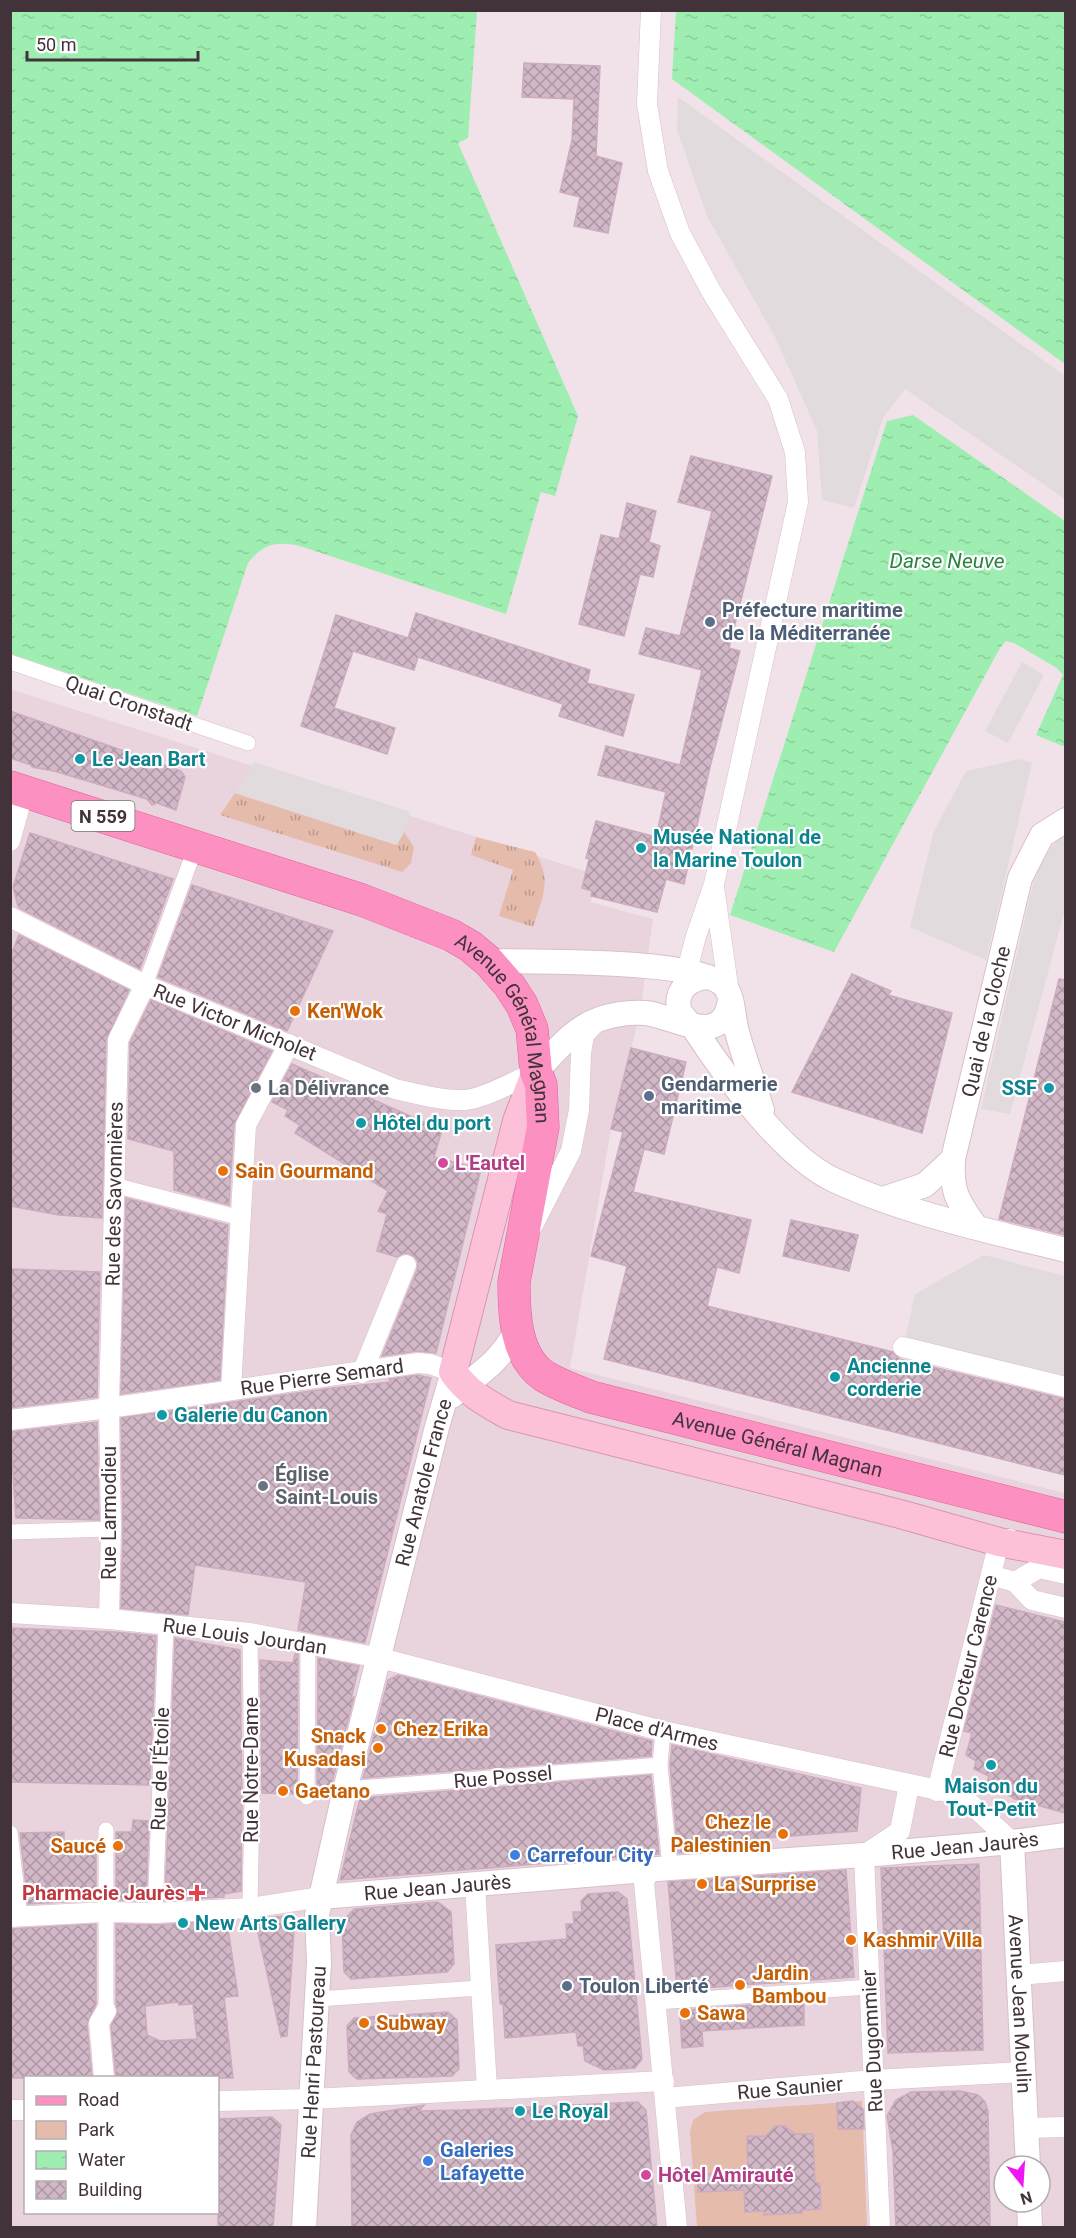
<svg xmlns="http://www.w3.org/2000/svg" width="1076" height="2238" viewBox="0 0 1076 2238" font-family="Roboto,sans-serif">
<defs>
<pattern id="grass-tufts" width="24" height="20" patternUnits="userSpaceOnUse" patternTransform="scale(1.5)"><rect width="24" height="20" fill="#e5bbab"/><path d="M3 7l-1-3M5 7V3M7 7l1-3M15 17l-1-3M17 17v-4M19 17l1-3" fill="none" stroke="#bb998c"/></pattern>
<pattern id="water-ripples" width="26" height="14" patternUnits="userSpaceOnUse" patternTransform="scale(1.5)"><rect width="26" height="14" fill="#9eeeb1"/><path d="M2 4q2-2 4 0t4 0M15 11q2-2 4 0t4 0" fill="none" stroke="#89cd99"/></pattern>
<pattern id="building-cross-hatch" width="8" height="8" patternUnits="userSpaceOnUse" patternTransform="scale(1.5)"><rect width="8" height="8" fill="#d2b8c7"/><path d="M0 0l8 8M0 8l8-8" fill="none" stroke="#ac96a3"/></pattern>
</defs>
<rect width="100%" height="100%" fill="#f1e2e9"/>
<path fill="#e9d4de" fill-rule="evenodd" d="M10 689 597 875 591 902 653 919 640 1013 611 1129 570 1368 1065 1493V2227H11ZM26 2078H218V2212H26ZM1004 2166H1040V2202H1004Z"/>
<g fill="url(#grass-tufts)">
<polygon points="235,793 396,845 404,832 414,847 411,863 402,872 220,815"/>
<path d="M476 837 535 852C553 882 542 897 533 927L499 916 513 870 471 855Z"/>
</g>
<path fill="#e5bbab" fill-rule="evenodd" d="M862 2101 867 2227H697L690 2132 693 2120 705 2112ZM775 2126 790 2134H813L815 2182 820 2184 821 2209 802 2210 801 2213 765 2215 764 2211 746 2212 744 2188 749 2187 747 2136 771 2135V2130Z"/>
<g fill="#e1dbde">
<polygon points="678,97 1065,376 1065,499 905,389 883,418 854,508 822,500 817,431 776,339 707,216 677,130"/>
<polygon points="1022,662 1044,675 1008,743 985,731"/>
<polygon points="1020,759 1032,763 986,960 910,927 934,831 966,771"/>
<polygon points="254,762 411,812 404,832 397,845 235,793"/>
<polygon points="1063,835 1066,836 1065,909 1010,1114 981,1109 1033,884 1041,863 1053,845"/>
<polygon points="984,1255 1065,1276 1065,1379 905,1339 915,1294"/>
</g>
<g fill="url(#water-ripples)">
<path d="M11 11H477L468 138 458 143 578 416 555 496 541 492 506 614 300 546C276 541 263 544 248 563L197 716 11 654Z"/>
<polygon points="676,11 1065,11 1065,364 672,79"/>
<polygon points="913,415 1065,521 1065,747 1036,735 1063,675 1057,668 1014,643 1006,641 1000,648 834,952 730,915 887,421"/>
</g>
<g fill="url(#building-cross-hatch)" stroke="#ccabbe" stroke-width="1.5" fill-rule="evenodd">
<polygon points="524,63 600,66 596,156 622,163 608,233 574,226 580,197 560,192 572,140 574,99 522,97"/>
<polygon points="691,456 772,476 729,648 740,651 710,767 684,884 666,879 657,912 591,896 592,891 582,888 589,859 586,858 596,821 656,837 666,792 598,775 606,746 680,765 702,670 639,654 646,628 680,636 712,511 678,502"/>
<polygon points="627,503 656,511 649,542 660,546 653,577 640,574 624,636 579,624 601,535 619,539"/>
<polygon points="416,613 590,670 587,683 634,695 623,736 559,716 563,704 418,657 414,670 353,651 334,708 395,728 387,754 301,726 336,615 408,638"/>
<polygon points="10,711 181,771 185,777 176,810 157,803 152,805 147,799 54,771 32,767 31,765 10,758"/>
<polygon points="30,833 173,879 140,969 21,909 18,906 13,887"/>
<polygon points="192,885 333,931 287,1031 158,977"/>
<polygon points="19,935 129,990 106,1040 102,1218 59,1215 10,1206 10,957"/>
<polygon points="852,974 891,991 888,995 952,1013 922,1133 792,1092"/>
<polygon points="1059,979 1065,980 1065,1235 999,1219"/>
<polygon points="151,1000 272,1051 234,1124 229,1205 174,1190 174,1151 128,1139 130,1043"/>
<polygon points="631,1048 686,1062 664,1154 644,1149 633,1192 751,1220 739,1273 717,1267 707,1306 893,1352 900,1359 1065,1399 1065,1475 604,1359 627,1266 591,1256 623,1132 611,1129"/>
<polygon points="292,1064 442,1130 434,1157 481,1169 436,1353 417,1351 382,1356 417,1270 418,1263 415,1257 410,1254 404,1253 397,1257 377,1251 387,1214 378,1211 388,1191 295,1133 300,1125 285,1116 288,1110 272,1102"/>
<polygon points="126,1198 228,1225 220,1380 121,1394"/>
<polygon points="791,1220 858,1235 849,1271 783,1256"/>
<polygon points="10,1269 100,1272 97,1397 10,1408"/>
<polygon points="418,1375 431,1378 365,1643 298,1630 306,1582 195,1565 188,1615 121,1608 123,1529 121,1418 332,1388 391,1382 389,1379"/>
<polygon points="97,1422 99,1520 16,1518 10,1432"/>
<polygon points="996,1605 1065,1622 1065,1813 1015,1799 987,1782 989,1776 974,1769 976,1761 966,1755 972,1733 964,1731"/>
<polygon points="10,1628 115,1632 156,1636 150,1785 10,1782"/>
<polygon points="175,1638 240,1650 242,1798 241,1891 224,1894 224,1897 165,1900"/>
<polygon points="295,1654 298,1654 297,1794 262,1793 260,1660 293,1663"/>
<polygon points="318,1658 359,1666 351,1699 354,1697 330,1790 317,1789"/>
<polygon points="398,1675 652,1741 651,1756 363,1778 388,1680"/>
<polygon points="672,1745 861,1788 857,1831 738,1840 739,1849 678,1853 670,1765"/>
<polygon points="651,1775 659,1854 340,1880 360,1798"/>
<polygon points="133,1820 149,1821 146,1901 116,1900 116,1832 132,1832"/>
<polygon points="64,1832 64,1843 96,1843 96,1900 28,1904 20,1833"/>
<polygon points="979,1864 983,2050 888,2053 881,1868"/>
<polygon points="846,1870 854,1977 677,1990 668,1882"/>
<polygon points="618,1892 627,1899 642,2059 635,2068 604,2070 585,2061 583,2046 578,2046 576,2032 505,2038 503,2004 500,2004 496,1945 567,1939 566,1924 574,1924 573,1912 582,1912 581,1901 588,1894"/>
<polygon points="438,1902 451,1912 454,1964 447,1972 351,1979 344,1972 342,1922 354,1909"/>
<polygon points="295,1915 287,2036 281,2037 255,1919"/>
<path d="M227 1921 238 1996 224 1997 233 2078H116L111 2026 118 2012 116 2004V1924L156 1925ZM178 2002 179 2005 193 2004 197 2039 160 2041 147 2035 145 2006Z"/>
<polygon points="96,1924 96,2004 87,2024 92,2078 10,2078 10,1929"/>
<polygon points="804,2001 804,2025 702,2031 703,2046 682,2048 680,2016 685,2010"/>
<polygon points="448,2012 457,2020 459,2069 452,2076 357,2079 349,2072 347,2026 354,2018"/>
<polygon points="960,2091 978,2095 985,2102 988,2111 990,2228 896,2228 893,2151 887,2116 896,2100 911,2092"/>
<polygon points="853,2101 863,2109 864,2129 838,2129 837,2103"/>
<polygon points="638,2102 646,2110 657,2228 352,2228 351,2135 357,2122 370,2114 424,2105 419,2111 460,2110 460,2113 462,2110"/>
<polygon points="272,2117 281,2125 273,2228 218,2228 218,2119"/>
<polygon points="775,2126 785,2126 795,2134 813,2134 815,2182 820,2184 821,2209 802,2210 802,2213 764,2215 764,2211 745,2212 744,2190 698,2192 697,2175 748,2172 747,2136 766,2136"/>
</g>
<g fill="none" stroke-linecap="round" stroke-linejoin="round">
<defs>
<g id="pedestrian">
<polyline points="10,662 248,743"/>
<polyline points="145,985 196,846"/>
<polyline points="114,1185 241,1218"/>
<polyline points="10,1532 111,1529"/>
<polyline points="250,1633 252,1798 250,1908"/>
<polyline points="663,1731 660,1765 670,1868"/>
<polyline points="346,1789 660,1765"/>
<polyline points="307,1797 308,1645"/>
<polyline points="106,1830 106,2011"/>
<polyline points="10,1833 20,1917"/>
<polyline points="155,1913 166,1624"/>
<polyline points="317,1999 480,1988"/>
<polyline points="656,2002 869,1987"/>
</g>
<g id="minor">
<polyline points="651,10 647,104 658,171 680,233 711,291 778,399 795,452 798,502 714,884 696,936 683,986"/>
<polyline points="10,841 24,791"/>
<polyline points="714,887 730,1000"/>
<path d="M10 917 145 985 395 1089C417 1094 442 1101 465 1100 486 1098 516 1080 536 1072"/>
<polyline points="533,1225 571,1151 579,1110 581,1053 584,1035 595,1023"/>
<polyline points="903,1347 1066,1387"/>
<polyline points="362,1373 406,1265"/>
<polyline points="231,1389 246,1125 289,1044"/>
<polyline points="10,1420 109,1408 418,1363 430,1364 453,1372"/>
<polyline points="991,1575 1015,1582 1032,1600 1066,1608"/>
<polyline points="1015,1582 1039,1568 1066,1574"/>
<polyline points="10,1613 109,1619 250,1633 380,1658 663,1731 961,1795 1012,1842"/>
<polyline points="109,1619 111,1529 109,1408 118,1040 145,985"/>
<polyline points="937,1791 999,1542 1010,1539"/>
<polyline points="649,1870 644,1883 677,2228"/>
<polyline points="475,1884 487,2089"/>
<polyline points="10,1917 105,1912 155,1913 250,1908 321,1897"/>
<polyline points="1019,1975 1066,1971"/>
<polyline points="104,2078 99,2023 106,2011"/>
<polyline points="665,2098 874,2080 1024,2072"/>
<polyline points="218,2101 311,2099 664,2081"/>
<polyline points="10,2110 26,2110"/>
<polyline points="1027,2128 1066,2127"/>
<polyline points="880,2228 864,1855 900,1831 909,1785"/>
</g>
<g id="tertiary">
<path d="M488 961C528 962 704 958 726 988 734 1000 733 1018 737 1032 744 1058 754 1084 762 1110"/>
<path d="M708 977C691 978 675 989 679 1009 682 1018 690 1022 695 1030 725 1076 784 1157 834 1180 905 1213 989 1231 1066 1250"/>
<path d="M536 1072C555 1052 573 1028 600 1019 614 1014 631 1012 646 1013 676 1017 723 1049 730 1000"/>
<path d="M953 1159C951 1191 957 1201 976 1227"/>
<path id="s1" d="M883 1199 925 1185 953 1159 1020 878 1042 835 1066 820"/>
<path d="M452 1396C481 1372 498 1364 517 1330"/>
<path id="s2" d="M1012 1842 1028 2166"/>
<path id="s3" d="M321 1897 670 1868 864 1855 1012 1842 1066 1835"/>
<polyline points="1029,2202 1030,2228"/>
<path id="s4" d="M304 2228 319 1962 317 1915 344 1794 437 1427 453 1372"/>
</g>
<path id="secondary" d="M536 1072 517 1121 453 1372C469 1394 485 1402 508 1415L900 1514 999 1542 1066 1555"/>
<g id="primary">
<path id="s5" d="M10 787 362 900 451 935 470 946 488 961 509 985 522 1005 532 1029 536 1072 541 1085 543 1127 514 1282C514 1314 515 1356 544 1376 559 1385 576 1391 591 1397L1066 1517"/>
</g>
</defs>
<use href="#pedestrian" stroke="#d7bfcb" stroke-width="16"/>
<use href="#minor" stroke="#d7bfcb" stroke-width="21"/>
<use href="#tertiary" stroke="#d7bfcb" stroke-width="26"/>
<use href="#secondary" stroke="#d696b2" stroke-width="30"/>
<use href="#primary" stroke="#e0619d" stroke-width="33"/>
<use href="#pedestrian" stroke="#fff" stroke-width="15"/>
<use href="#minor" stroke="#fff" stroke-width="20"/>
<use href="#tertiary" stroke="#fff" stroke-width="24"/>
<use href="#secondary" stroke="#fdc0d9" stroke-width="28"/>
<use href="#primary" stroke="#fc90c1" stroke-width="32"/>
</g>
<g fill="#5c6f8a" stroke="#fff" stroke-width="2">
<circle cx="710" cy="622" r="6"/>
<circle cx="649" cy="1096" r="6"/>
<circle cx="567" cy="1986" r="6"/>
</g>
<g fill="#0f9aa8" stroke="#fff" stroke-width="2">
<circle cx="80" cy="759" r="6"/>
<circle cx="641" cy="848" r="6"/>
<circle cx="1049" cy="1088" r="6"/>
<circle cx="361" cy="1123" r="6"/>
<circle cx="835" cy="1377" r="6"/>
<circle cx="162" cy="1415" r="6"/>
<circle cx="991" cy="1765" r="6"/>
<circle cx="183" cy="1923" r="6"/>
<circle cx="520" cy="2111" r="6"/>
</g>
<g fill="#e8710a" stroke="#fff" stroke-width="2">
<circle cx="295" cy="1011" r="6"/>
<circle cx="223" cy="1171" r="6"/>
<circle cx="381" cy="1729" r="6"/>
<circle cx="378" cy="1748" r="6"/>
<circle cx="283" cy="1791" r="6"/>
<circle cx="783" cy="1834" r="6"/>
<circle cx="118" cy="1846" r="6"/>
<circle cx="702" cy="1884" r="6"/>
<circle cx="851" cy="1940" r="6"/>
<circle cx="740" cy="1985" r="6"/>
<circle cx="685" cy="2013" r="6"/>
<circle cx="364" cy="2023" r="6"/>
</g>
<g fill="#6b7280" stroke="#fff" stroke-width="2">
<circle cx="256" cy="1088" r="6"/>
<circle cx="263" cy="1486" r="6"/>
</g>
<g fill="#d1479c" stroke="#fff" stroke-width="2">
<circle cx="443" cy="1163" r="6"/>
<circle cx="646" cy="2175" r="6"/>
</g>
<g fill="#3f7fe0" stroke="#fff" stroke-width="2">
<circle cx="515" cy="1855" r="6"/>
<circle cx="428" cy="2161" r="6"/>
</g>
<path fill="#e0444e" stroke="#fff" stroke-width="2" d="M194 1884h6v6h6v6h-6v6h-6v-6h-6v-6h6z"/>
<g text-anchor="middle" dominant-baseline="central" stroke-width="4.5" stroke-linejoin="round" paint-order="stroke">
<rect fill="#fff" stroke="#7b7076" stroke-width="1.5" x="71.5" y="801" width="63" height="30" rx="4.5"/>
<g font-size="18" font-weight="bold" fill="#42333b">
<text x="103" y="816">N 559</text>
</g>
<g font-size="20" font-weight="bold" fill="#4e5e75" stroke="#fff" text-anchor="start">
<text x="722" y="610">Préfecture maritime<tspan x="722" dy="23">de la Méditerranée</tspan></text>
<text x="661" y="1084">Gendarmerie<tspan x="661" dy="23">maritime</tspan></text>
<text x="579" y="1986">Toulon Liberté</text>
</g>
<g font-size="20" fill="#42333b" stroke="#fff">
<text transform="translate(129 703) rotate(19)">Quai Cronstadt</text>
<text transform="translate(235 1022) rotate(22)">Rue Victor Micholet</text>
<text stroke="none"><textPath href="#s1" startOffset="224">Quai de la Cloche</textPath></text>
<text stroke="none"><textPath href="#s5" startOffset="580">Avenue Général Magnan</textPath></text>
<text transform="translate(114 1194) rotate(-89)">Rue des Savonnières</text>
<text transform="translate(322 1377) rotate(-8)">Rue Pierre Semard</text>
<text stroke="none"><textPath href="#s5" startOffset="1196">Avenue Général Magnan</textPath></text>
<text stroke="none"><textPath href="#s4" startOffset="759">Rue Anatole France</textPath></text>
<text transform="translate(109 1513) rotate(-90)">Rue Larmodieu</text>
<text transform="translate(245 1636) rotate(8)">Rue Louis Jourdan</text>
<text transform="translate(968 1666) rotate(-76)">Rue Docteur Carence</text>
<text transform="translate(657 1729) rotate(14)">Place d'Armes</text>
<text transform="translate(160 1769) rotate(-88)">Rue de l'Étoile</text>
<text transform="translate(251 1770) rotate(-90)">Rue Notre-Dame</text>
<text transform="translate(503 1777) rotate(-5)">Rue Possel</text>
<text stroke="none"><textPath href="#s3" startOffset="646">Rue Jean Jaurès</textPath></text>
<text stroke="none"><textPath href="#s3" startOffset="117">Rue Jean Jaurès</textPath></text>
<text stroke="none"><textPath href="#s2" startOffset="162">Avenue Jean Moulin</textPath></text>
<text transform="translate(872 2041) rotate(-93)">Rue Dugommier</text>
<text stroke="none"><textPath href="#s4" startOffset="166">Rue Henri Pastoureau</textPath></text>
<text transform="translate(790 2088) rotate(-5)">Rue Saunier</text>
</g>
<g font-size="20" font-weight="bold" fill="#0d838f" stroke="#fff" text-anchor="start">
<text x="92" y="759">Le Jean Bart</text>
<text x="653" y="837">Musée National de<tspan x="653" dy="23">la Marine Toulon</tspan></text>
<text x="1037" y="1088" text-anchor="end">SSF</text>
<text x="373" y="1123">Hôtel du port</text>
<text x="847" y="1366">Ancienne<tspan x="847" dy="23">corderie</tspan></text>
<text x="174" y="1415">Galerie du Canon</text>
<text x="991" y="1786" text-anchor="middle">Maison du<tspan x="991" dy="23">Tout-Petit</tspan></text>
<text x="195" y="1923">New Arts Gallery</text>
<text x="532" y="2111">Le Royal</text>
</g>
<g font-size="20" font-weight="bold" fill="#c56008" stroke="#fff" text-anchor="start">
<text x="307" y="1011">Ken'Wok</text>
<text x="235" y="1171">Sain Gourmand</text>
<text x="393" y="1729">Chez Erika</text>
<text x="366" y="1736" text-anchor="end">Snack<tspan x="366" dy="23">Kusadasi</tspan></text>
<text x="295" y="1791">Gaetano</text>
<text x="771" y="1822" text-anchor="end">Chez le<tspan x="771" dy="23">Palestinien</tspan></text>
<text x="106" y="1846" text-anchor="end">Saucé</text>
<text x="714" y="1884">La Surprise</text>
<text x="863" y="1940">Kashmir Villa</text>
<text x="752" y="1973">Jardin<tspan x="752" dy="23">Bambou</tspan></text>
<text x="697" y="2013">Sawa</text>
<text x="376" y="2023">Subway</text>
</g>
<g font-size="20" font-weight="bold" fill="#5b616d" stroke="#fff" text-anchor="start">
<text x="268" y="1088">La Délivrance</text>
<text x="275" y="1474">Église<tspan x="275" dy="23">Saint-Louis</tspan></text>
</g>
<g font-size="20" font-weight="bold" fill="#b23c85" stroke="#fff" text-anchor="start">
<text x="455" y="1163">L'Eautel</text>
<text x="658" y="2175">Hôtel Amirauté</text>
</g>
<g font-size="20" font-weight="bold" fill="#366cbe" stroke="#fff" text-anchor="start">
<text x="527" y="1855">Carrefour City</text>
<text x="440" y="2150">Galeries<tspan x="440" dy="23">Lafayette</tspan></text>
</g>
<g font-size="20" font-weight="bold" fill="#be3a42" stroke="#fff" text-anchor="end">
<text x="185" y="1893">Pharmacie Jaurès</text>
</g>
<g font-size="21" font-style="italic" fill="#28843f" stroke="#fff">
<text x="947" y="561">Darse Neuve</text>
</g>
</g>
<rect width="1076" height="2238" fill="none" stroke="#42333b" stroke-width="24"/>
<rect x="24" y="2076" width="195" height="138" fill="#ffffff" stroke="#b3adb1" stroke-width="1.5"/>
<rect x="36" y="2096" width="30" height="9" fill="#fc90c1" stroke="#b3adb1" stroke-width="1.5"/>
<text x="78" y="2106" font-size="18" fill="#42333b">Road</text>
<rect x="36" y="2121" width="30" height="18" fill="#e5bbab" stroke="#b3adb1" stroke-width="1.5"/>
<text x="78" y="2136" font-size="18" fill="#42333b">Park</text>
<rect x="36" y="2151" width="30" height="18" fill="url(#water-ripples)" stroke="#b3adb1" stroke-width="1.5"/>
<text x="78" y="2166" font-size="18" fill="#42333b">Water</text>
<rect x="36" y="2181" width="30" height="18" fill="url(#building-cross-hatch)" stroke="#b3adb1" stroke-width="1.5"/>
<text x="78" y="2196" font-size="18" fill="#42333b">Building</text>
<g transform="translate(1022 2184) rotate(163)"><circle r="28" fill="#ffffff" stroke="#b3adb1" stroke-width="1.5"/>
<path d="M0-4.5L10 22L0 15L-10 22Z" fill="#f015f5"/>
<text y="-9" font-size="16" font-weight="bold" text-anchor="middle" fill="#42333b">N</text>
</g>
<path d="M27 51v9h171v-9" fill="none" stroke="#42333b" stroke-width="3"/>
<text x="36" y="51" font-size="18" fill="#42333b" stroke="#ffffff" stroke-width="4.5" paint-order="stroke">50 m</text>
</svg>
